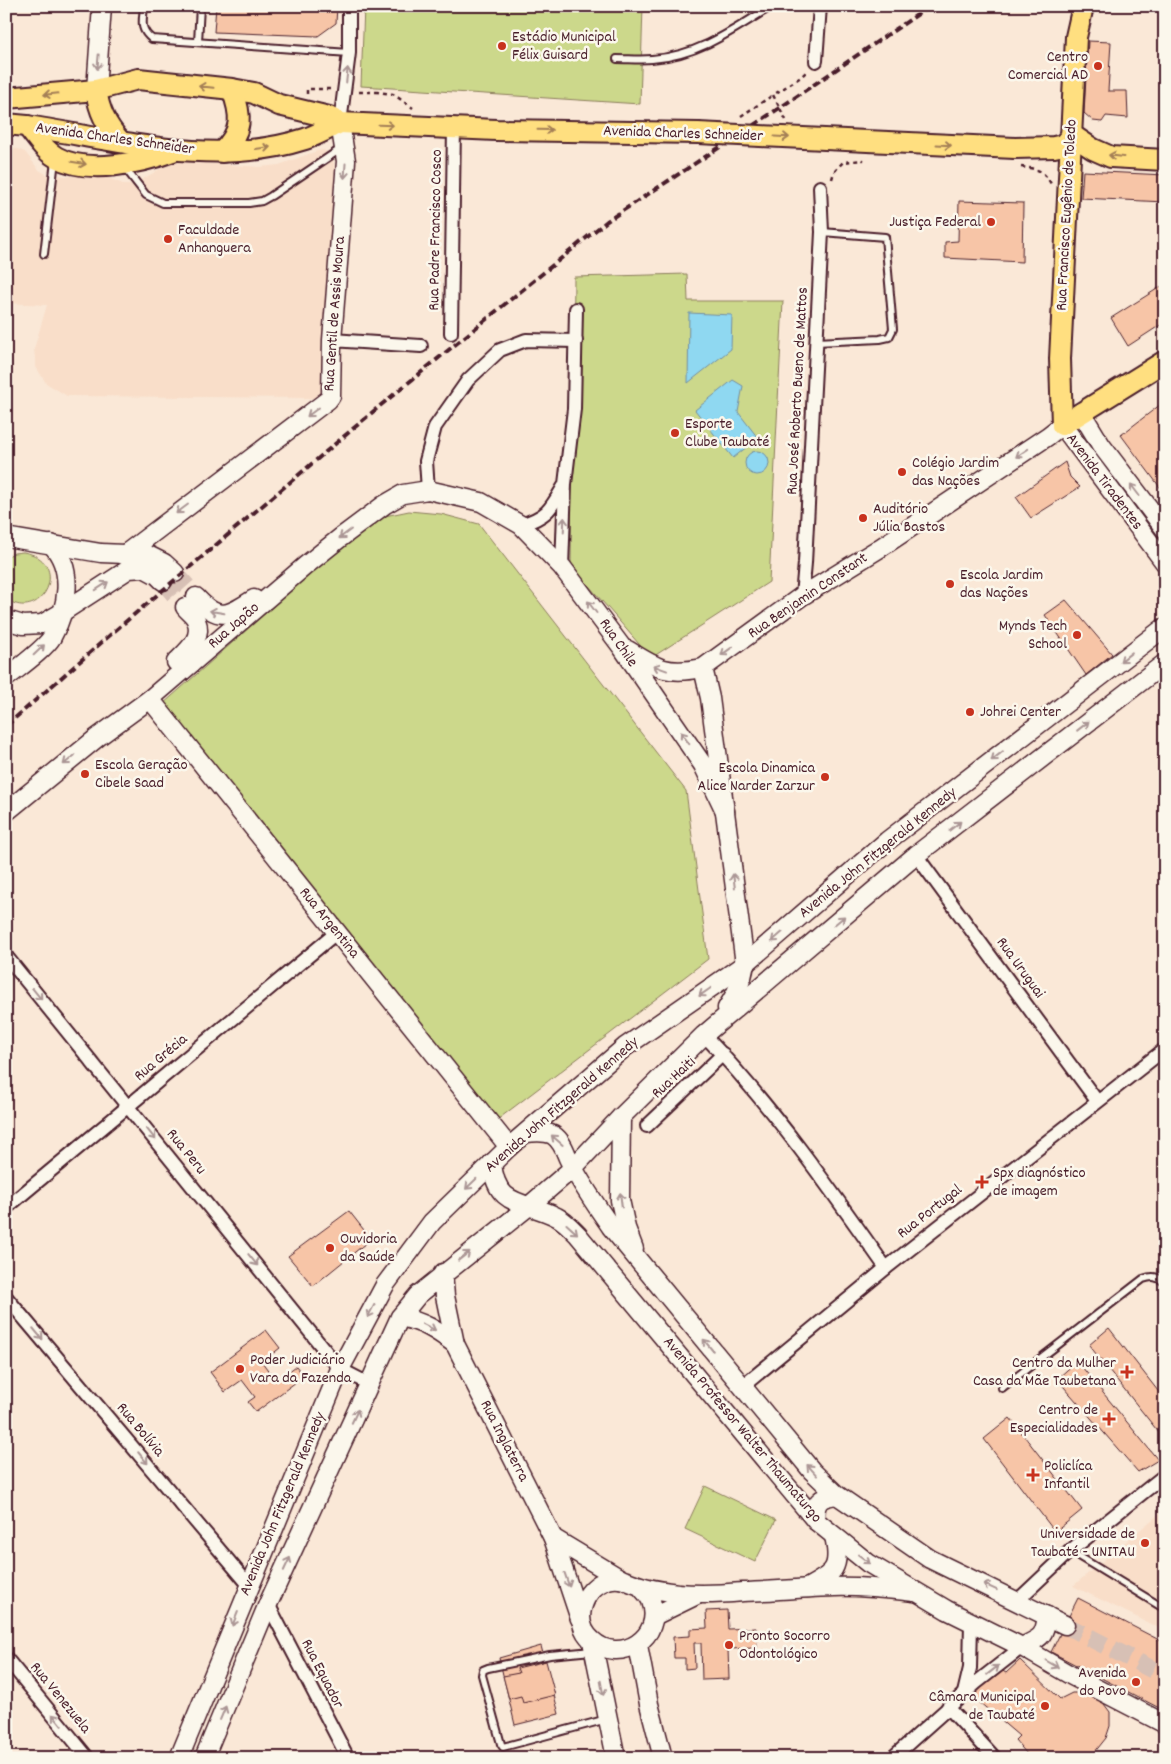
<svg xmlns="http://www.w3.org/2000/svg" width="1171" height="1764" viewBox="0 0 1171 1764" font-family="Dekko,sans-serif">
<rect width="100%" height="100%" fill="#fae8d7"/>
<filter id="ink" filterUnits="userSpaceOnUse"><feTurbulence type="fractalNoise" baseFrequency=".02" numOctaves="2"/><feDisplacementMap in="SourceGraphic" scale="10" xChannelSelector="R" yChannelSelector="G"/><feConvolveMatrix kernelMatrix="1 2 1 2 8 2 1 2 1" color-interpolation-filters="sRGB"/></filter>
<g filter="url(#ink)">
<g fill="#f9dec9">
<polygon points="6,148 18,149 25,152 39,170 48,175 70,176 88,173 102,175 125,185 133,185 168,164 179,161 260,167 279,165 317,151 323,150 328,152 333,159 335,169 328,282 324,398 67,396 46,383 36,367 34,349 47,305 6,303"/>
<polygon points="1165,1509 1165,1631 1073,1586"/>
</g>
<g fill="#ccd88b" stroke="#8b7c5b">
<polygon points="364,6 643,6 640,104 361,86"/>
<polygon points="687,274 688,301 783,301 769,582 651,658 571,565 574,277"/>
<polygon points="409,511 441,514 479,524 686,791 708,959 497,1120 163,704 355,534 380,517"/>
<path d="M23 552C73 560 43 625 6 599V557L14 553Z"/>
<polygon points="705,1486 776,1520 755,1562 685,1529"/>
</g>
<g fill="#8fd8f1" stroke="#738ea2">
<polygon points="689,313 732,315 731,349 688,383"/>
<polygon points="733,380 743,386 738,412 758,438 733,458 695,410"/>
<circle cx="757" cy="463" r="12"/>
</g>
<g fill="#f7c5a7" stroke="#4a1f2b">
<polygon points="216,6 337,6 336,23 318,36 214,32"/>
<polygon points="1088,41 1111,42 1108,91 1127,91 1128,118 1106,116 1102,122 1093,121 1084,113"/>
<polygon points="1083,171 1165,175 1165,202 1081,198"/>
<polygon points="959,201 1023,203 1022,262 945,258 945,242 958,241"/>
<polygon points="1165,284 1165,322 1128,346 1111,318"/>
<polygon points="1165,401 1165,494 1121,435"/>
<polygon points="1065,462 1070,477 1080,487 1031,518 1016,497"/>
<polygon points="1066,600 1112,654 1086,675 1045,615"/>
<polygon points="349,1211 371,1239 313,1286 288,1256"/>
<polygon points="1109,1328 1165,1400 1164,1439 1089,1345"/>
<polygon points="266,1330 280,1348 262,1362 276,1381 296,1366 304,1376 256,1412 248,1402 255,1397 242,1380 225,1392 210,1372"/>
<polygon points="1077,1361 1158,1460 1138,1472 1057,1379"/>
<polygon points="1010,1418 1082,1510 1055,1532 984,1439"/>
<polygon points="1078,1598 1165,1643 1165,1711 1051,1652"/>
<polygon points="727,1610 728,1629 756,1628 757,1648 728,1649 729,1679 702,1680 701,1643 694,1643 695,1668 685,1669 685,1658 674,1658 673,1637 690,1636 690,1629 707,1628 706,1611"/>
<polygon points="541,1646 559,1714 515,1725 499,1658"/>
<polygon points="1020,1660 1060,1699 1072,1693 1087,1693 1101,1700 1110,1712 1110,1726 1106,1738 1090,1758 1026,1758 1027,1754 1015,1740 1019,1736 972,1696 1001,1670 1006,1673"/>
<polygon points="546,1661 555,1695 523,1703 521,1696 509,1699 503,1676 519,1673 517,1668"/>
</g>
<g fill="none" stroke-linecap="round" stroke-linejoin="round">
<g stroke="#d7c0b5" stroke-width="18" stroke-dasharray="18 9" stroke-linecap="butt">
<polyline points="175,573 196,597"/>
<polyline points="163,581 185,607"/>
<polyline points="1065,1625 1165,1676"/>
</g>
<defs>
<g id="lane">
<path d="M144 6C143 21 139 29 152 39L349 53"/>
<polyline points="198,42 200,6"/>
<path d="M617 59C629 59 641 60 652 59 698 56 735 29 772 6"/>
<polyline points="125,168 146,195 163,203 249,203 262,201 271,196 342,148"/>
<polyline points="44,254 55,160"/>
<polyline points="816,342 880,339 889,337 893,329 885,237 822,232"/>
<path d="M1002 1388 1143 1279C1152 1276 1158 1276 1165 1283"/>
<polyline points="1070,1551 1165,1609"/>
<polyline points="592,1651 550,1655 488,1668 483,1670 482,1675 501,1744 503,1747 607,1719"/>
</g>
<g id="street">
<polyline points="816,61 820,6"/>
<polyline points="340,123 349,53 349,6"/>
<polyline points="451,333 454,127"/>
<polyline points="332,340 421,346"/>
<polyline points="428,490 426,461 435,427 468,380 500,350 526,340 576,341"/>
<path d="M521 525C548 516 550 510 564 486"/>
<polyline points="562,567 565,484 574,409 576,309"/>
<polyline points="802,596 805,563 822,232 820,187"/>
<polyline points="916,855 1097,1101"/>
<polyline points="6,956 340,1369 369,1384"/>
<path d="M704 1035C772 1106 829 1187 886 1268"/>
<polyline points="647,1126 723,1054"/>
<polyline points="6,1208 336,933"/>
<polyline points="6,1297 249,1585"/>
<polyline points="743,1386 886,1268 1165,1049"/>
<polyline points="1018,1600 1070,1551 1165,1475"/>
<polyline points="268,1604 348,1758"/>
<polyline points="6,1658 88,1758"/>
<polyline points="964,1693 970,1668 971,1623"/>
<polyline points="948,1707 995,1758"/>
<polyline points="892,1758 976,1683 1022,1647"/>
</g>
<g id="secondary">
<polyline points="96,90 102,6"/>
<polyline points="1081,412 1101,445 1165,529"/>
<polyline points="6,537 101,553 148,555 164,563 175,573"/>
<polyline points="124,555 328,400 331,396 332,340 346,161 340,123"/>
<path d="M196 597C219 622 228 616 254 599"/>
<polyline points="6,620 23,625 42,624 61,613 129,569 144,568 157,575 163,581"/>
<path d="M628 650C658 669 667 675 703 668L802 596 880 548 1048 436 1062 425 1165 563"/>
<path d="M176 662C187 651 204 638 196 620 194 615 188 611 185 607"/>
<path d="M703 668 710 698 745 964C742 982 736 994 727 1008"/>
<path d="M6 678C18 668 44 650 52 637 68 608 75 569 51 544"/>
<polyline points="150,699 509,1147"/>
<polyline points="6,812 98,737 150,699 305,566 340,538 384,505 403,494 428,490 481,502 521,525 562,567 621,646 703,765 725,811"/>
<polyline points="621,1117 620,1200 626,1228 634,1249"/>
<path d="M526 1133C535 1132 545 1131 553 1135 561 1140 565 1150 568 1158 580 1183 596 1205 611 1227L812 1471 837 1495 930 1559 1065 1625"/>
<path d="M492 1163C496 1209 525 1200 557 1217 565 1221 572 1229 578 1235L816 1521 868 1563 947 1610 1022 1647 1072 1676 1165 1724"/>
<polyline points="443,1273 445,1296 455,1344 553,1538 580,1619"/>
<path d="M400 1317C424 1322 436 1330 455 1344"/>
<path d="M816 1521C814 1502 819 1497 837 1495"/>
<polyline points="553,1538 621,1579"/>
<path d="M640 1586C644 1591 649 1595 651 1601 665 1637 619 1666 592 1640 571 1622 583 1587 608 1580 621 1576 629 1583 641 1586 653 1590 666 1591 678 1593 700 1595 721 1594 743 1592 773 1591 804 1588 834 1587 861 1586 887 1589 914 1592"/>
<path d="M807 1588C835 1573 841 1568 834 1536"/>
<polyline points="654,1616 697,1595"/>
<polyline points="592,1641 616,1758"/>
<polyline points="638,1645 649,1704 663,1758"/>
<path d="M1022 1647C1041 1637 1044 1638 1047 1616"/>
<polyline points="179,1758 340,1369 385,1285 432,1222 509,1147 625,1047 745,964 887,841 1165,627"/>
<polyline points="204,1758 268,1604 400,1317 418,1295 529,1206 573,1168 621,1117 704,1035 916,855 1165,663"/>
</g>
<g id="primary">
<path d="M96 90C99 111 106 125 120 141"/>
<polyline points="6,98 96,90 138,79 232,89 254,93 279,105 329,117 340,123 496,130 698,133"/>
<path d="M6 124 27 126C118 140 215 168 305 139 317 135 329 128 340 123"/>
<path d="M27 126C35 136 44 150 56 157 88 175 141 163 173 151"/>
<polyline points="1072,135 1093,149 1111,157 1165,160"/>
<polyline points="1015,148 1054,147 1063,145 1072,135"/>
<path d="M222 152C243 131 242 116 232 89"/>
<polyline points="1062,425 1060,359 1076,37 1083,6"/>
<polyline points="1062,425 1165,361"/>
</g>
</defs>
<use href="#lane" stroke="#4a1f2b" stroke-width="10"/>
<use href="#street" stroke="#4a1f2b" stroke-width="16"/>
<use href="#secondary" stroke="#4a1f2b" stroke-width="21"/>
<use href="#primary" stroke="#4a1f2b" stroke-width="24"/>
<g stroke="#4a1f2b" stroke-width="2.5" stroke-dasharray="4 4" stroke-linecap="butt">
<polyline points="359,92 377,92 393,94 413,108"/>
<polyline points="307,94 307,89 331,89"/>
<polyline points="741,116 773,95"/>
<polyline points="786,120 773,95 801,77 808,70"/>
<path d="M1021 167C1036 169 1043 169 1051 184"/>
<polyline points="832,179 834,172 843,162 863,160 863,159"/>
</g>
<use href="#lane" stroke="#fbf7ec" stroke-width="6"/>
<use href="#street" stroke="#fbf7ec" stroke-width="12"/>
<use href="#secondary" stroke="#fbf7ec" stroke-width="18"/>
<use href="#primary" stroke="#ffdf80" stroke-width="20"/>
<polyline stroke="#4a1f2b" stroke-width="4" stroke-dasharray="8 4" stroke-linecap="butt" points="6,726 117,629 381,405 607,221 769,115 930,6"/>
<defs>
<polyline id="primary-bridge" points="698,133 1015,148"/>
</defs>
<use href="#primary-bridge" stroke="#4a1f2b" stroke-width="24" stroke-linecap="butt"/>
<use href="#primary-bridge" stroke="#ffdf80" stroke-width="20"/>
</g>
<defs><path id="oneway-shaft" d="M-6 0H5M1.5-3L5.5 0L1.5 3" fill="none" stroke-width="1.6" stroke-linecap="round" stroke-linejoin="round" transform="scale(1.25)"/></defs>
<g stroke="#ab9695">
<use href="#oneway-shaft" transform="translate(98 62) rotate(95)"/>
<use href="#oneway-shaft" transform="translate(347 75) rotate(-84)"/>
<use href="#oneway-shaft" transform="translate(345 171) rotate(94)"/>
<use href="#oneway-shaft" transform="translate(313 412) rotate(143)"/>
<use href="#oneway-shaft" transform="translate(1022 453) rotate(146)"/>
<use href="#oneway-shaft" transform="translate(1135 490) rotate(-127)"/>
<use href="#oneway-shaft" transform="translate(182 509) rotate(143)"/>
<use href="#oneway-shaft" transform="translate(564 525) rotate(-88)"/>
<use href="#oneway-shaft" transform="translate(345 534) rotate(143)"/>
<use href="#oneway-shaft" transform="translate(102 586) rotate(-33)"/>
<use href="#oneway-shaft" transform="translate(592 607) rotate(-127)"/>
<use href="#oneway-shaft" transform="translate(217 612) rotate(-170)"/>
<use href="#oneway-shaft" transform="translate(39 650) rotate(-44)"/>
<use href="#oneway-shaft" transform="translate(727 651) rotate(144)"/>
<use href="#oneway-shaft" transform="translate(1126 657) rotate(142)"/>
<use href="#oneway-shaft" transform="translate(660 668) rotate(-160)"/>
<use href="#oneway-shaft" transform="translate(1083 726) rotate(-38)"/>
<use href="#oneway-shaft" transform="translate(685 738) rotate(-125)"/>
<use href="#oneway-shaft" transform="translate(997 756) rotate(142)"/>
<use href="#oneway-shaft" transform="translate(69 760) rotate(141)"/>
<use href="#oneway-shaft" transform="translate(955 826) rotate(-38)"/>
<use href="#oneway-shaft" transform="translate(734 881) rotate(-97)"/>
<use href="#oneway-shaft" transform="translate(839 921) rotate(-40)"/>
<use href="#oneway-shaft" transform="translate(777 937) rotate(139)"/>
<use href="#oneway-shaft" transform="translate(705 992) rotate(145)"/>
<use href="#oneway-shaft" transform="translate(37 994) rotate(51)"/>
<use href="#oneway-shaft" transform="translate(151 1134) rotate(51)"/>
<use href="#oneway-shaft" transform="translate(557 1140) rotate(-139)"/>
<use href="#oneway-shaft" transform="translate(471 1184) rotate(136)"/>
<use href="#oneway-shaft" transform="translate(621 1200) rotate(-97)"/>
<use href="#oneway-shaft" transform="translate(572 1229) rotate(42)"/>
<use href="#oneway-shaft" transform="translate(464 1256) rotate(-38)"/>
<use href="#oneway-shaft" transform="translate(253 1260) rotate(51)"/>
<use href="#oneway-shaft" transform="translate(371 1311) rotate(118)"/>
<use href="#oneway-shaft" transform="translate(429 1327) rotate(27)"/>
<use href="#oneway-shaft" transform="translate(38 1334) rotate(50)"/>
<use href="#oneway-shaft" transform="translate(708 1345) rotate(-130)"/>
<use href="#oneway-shaft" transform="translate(355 1416) rotate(-65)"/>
<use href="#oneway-shaft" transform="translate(143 1458) rotate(50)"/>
<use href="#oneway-shaft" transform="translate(812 1470) rotate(-132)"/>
<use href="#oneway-shaft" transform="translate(864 1559) rotate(37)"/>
<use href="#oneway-shaft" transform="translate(287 1564) rotate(-65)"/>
<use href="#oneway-shaft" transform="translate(567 1580) rotate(71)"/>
<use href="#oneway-shaft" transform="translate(990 1587) rotate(-155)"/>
<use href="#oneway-shaft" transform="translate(235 1619) rotate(112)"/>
<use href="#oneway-shaft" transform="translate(1052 1664) rotate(30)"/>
<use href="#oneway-shaft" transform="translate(993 1670) rotate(-38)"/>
<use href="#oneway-shaft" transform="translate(602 1688) rotate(79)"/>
<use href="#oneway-shaft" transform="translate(223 1713) rotate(-67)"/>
<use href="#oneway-shaft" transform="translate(57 1720) rotate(-129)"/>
</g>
<g stroke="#a47f56">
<use href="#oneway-shaft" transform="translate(206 87) rotate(-174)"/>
<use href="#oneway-shaft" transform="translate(51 94) rotate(174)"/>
<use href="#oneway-shaft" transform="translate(386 125) rotate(2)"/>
<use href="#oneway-shaft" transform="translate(545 130) rotate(1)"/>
<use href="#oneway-shaft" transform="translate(782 137) rotate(3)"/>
<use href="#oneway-shaft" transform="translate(944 145) rotate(3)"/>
<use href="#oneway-shaft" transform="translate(263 148) rotate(-8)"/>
<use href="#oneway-shaft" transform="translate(1116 156) rotate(-173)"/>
<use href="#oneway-shaft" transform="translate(79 163) rotate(9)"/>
</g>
</g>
<g fill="#c8321e" stroke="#fbf7ec" stroke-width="2">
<circle cx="502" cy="46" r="5"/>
<circle cx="1098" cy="66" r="5"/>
<circle cx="991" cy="222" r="5"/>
<circle cx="168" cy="239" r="5"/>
<circle cx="675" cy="433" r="5"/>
<circle cx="902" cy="472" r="5"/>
<circle cx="863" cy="518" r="5"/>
<circle cx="950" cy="584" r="5"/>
<circle cx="1077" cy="635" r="5"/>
<circle cx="970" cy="712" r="5"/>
<circle cx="85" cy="774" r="5"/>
<circle cx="825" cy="777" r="5"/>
<path d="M979.5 1174.5h5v5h5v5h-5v5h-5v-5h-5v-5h5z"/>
<circle cx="330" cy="1248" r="5"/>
<circle cx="240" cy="1369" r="5"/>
<path d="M1124.5 1364.5h5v5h5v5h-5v5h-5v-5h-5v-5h5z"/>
<path d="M1106.5 1411.5h5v5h5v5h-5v5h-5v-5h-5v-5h5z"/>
<path d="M1030.5 1467.5h5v5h5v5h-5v5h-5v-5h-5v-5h5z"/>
<circle cx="1145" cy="1543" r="5"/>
<circle cx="729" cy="1645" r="5"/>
<circle cx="1136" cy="1682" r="5"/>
<circle cx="1045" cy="1706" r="5"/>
</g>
<g text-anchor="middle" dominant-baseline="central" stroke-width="5" stroke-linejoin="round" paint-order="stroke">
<g font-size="16" fill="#4a1f2b" stroke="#fbf7ec" text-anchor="start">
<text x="512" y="37">Estádio Municipal<tspan x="512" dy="18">Félix Guisard</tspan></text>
<text x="1088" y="57" text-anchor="end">Centro<tspan x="1088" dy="18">Comercial AD</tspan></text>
<text x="981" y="222" text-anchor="end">Justiça Federal</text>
<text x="178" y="230">Faculdade<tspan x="178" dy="18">Anhanguera</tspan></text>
<text x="685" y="424">Esporte<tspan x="685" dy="18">Clube Taubaté</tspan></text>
<text x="912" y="463">Colégio Jardim<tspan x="912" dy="18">das Nações</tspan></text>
<text x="873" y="509">Auditório<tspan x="873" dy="18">Júlia Bastos</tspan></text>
<text x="960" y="575">Escola Jardim<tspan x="960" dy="18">das Nações</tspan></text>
<text x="1067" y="626" text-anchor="end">Mynds Tech<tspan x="1067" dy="18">School</tspan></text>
<text x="980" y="712">Johrei Center</text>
<text x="95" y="765">Escola Geração<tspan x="95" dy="18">Cibele Saad</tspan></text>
<text x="815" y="768" text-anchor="end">Escola Dinamica<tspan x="815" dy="18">Alice Narder Zarzur</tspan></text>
<text x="993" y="1173">Spx diagnóstico<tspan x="993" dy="18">de imagem</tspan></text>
<text x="340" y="1239">Ouvidoria<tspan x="340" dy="18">da Saúde</tspan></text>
<text x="250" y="1360">Poder Judiciário<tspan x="250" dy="18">Vara da Fazenda</tspan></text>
<text x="1116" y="1363" text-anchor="end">Centro da Mulher<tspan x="1116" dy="18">Casa da Mãe Taubetana</tspan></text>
<text x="1098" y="1410" text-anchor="end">Centro de<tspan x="1098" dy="18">Especialidades</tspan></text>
<text x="1044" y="1466">Policlíca<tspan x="1044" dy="18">Infantil</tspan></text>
<text x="1135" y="1534" text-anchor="end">Universidade de<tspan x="1135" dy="18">Taubaté - UNITAU</tspan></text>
<text x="739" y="1636">Pronto Socorro<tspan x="739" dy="18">Odontológico</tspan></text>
<text x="1126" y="1673" text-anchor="end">Avenida<tspan x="1126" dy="18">do Povo</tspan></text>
<text x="1035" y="1697" text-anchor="end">Câmara Municipal<tspan x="1035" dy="18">de Taubaté</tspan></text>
</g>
<g font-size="16" fill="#4a1f2b" stroke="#fbf7ec">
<text transform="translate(683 134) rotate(2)">Avenida Charles Schneider</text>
<text transform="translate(115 139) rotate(8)">Avenida Charles Schneider</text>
<text transform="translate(1067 215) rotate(-87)">Rua Francisco Eugênio de Toledo</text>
<text transform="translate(436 230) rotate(-89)">Rua Padre Francisco Cosco</text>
<text transform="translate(335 314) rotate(-86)">Rua Gentil de Assis Moura</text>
<text transform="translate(798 391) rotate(-87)">Rua José Roberto Bueno de Mattos</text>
<text transform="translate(1104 482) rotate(53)">Avenida Tiradentes</text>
<text transform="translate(808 596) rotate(-34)">Rua Benjamin Constant</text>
<text transform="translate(234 626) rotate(-41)">Rua Japão</text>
<text transform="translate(618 643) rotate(55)">Rua Chile</text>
<text transform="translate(878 853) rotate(-39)">Avenida John Fitzgerald Kennedy</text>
<text transform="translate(329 923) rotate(51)">Rua Argentina</text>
<text transform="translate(1020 968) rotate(54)">Rua Uruguai</text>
<text transform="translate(161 1058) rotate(-40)">Rua Grécia</text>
<text transform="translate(674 1078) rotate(-43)">Rua Haiti</text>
<text transform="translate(562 1105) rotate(-41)">Avenida John Fitzgerald Kennedy</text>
<text transform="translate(186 1152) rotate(51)">Rua Peru</text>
<text transform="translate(930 1212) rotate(-38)">Rua Portugal</text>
<text transform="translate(140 1430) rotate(50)">Rua Bolívia</text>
<text transform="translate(742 1430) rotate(50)">Avenida Professor Walter Thaumaturgo</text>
<text transform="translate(504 1441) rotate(63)">Rua Inglaterra</text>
<text transform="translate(283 1504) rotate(-67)">Avenida John Fitzgerald Kennedy</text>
<text transform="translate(322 1674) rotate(63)">Rua Equador</text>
<text transform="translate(60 1698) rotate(51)">Rua Venezuela</text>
</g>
</g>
<rect width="1171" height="1764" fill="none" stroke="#fbf7ec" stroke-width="25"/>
<rect x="12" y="12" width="1146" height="1739" fill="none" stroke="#4a1f2b" stroke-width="2" filter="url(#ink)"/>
</svg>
